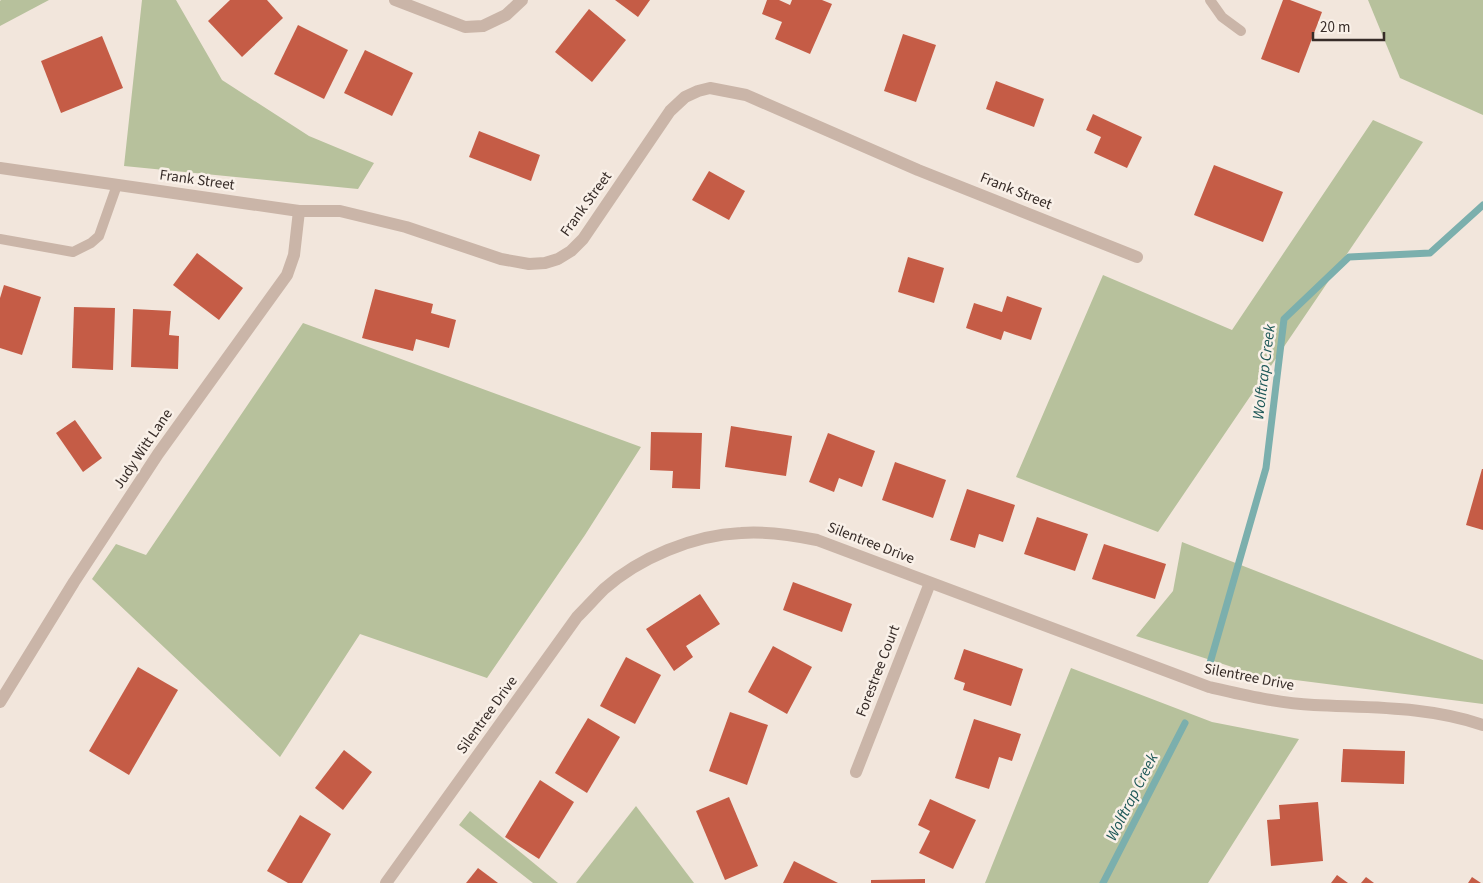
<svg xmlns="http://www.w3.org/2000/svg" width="1483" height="883" viewBox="0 0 1483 883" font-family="'Source Sans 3',sans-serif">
<rect width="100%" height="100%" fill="#f2e6dc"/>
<g fill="#b7c19c">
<polygon points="1,0 49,0 0,26 0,1"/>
<polygon points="142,0 176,0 222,80 309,136 374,163 358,189 124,166"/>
<polygon points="1368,0 1483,0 1483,115 1400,78"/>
<polygon points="1373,120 1423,142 1158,532 1016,477 1103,275 1232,330"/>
<polygon points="303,323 641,447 585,535 487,678 360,634 280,757 92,579 116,544 146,555"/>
<polygon points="1182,542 1483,660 1483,704 1257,675 1136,636 1173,591"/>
<polygon points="1071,668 1212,722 1299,739 1208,883 985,883"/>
<polygon points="636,806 694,883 576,883"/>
<polygon points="470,811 558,883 533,883 459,825"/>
</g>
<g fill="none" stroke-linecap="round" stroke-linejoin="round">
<g stroke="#7bafad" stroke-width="7">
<polyline points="1210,663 1266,468 1284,319 1349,257 1430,253 1483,205"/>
<polyline points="1103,883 1185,723"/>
</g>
</g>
<g fill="#c55c46">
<polygon points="230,0 267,0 283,18 242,57 208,21"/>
<polygon points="615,0 650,0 638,17"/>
<polygon points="767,0 779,0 790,5 792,0 822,0 832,4 810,54 775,39 782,22 762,14"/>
<polygon points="1283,0 1290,0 1322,12 1299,73 1261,59"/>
<polygon points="589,9 626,40 592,82 555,52"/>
<polygon points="298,25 348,50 324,99 274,74"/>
<polygon points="903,34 936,45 916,102 884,91"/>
<polygon points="102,36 123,88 61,113 41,61"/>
<polygon points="365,50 413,73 392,116 344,93"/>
<polygon points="996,81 1044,99 1034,127 986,109"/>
<polygon points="1093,114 1142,137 1127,168 1094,153 1101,137 1086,130"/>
<polygon points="479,131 540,155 531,181 469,157"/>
<polygon points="1214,165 1283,192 1263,242 1194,215"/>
<polygon points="709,171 745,191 729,220 692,200"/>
<polygon points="197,253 243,288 219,320 173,285"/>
<polygon points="908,257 944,268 934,303 898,292"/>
<polygon points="4,285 41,297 22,355 0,348 0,298"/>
<polygon points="375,289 433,304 431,313 456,320 449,348 416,339 413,351 362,338"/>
<polygon points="1007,296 1042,308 1031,340 1004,331 1001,340 966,328 974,303 1002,312"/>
<polygon points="74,307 115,308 113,370 72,368"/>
<polygon points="133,309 171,311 169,335 179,336 178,369 131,367"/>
<polygon points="75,420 102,458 83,472 56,433"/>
<polygon points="731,426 792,436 786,476 725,467"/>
<polygon points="651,432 702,433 700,489 672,488 673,471 650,470"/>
<polygon points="828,433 875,451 862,487 839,478 834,492 809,482"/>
<polygon points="895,462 946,480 933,518 882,500"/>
<polygon points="1482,469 1483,469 1483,530 1466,525"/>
<polygon points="967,489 1015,505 1003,542 979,534 975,548 950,540"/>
<polygon points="1037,517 1088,534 1075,571 1024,554"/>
<polygon points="1104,544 1166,564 1155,599 1092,579"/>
<polygon points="793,582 852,604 842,632 783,610"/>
<polygon points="700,594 720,624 686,646 693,657 674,671 646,629"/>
<polygon points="773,646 812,667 787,714 748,692"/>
<polygon points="964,649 1023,669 1011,706 963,690 965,683 954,679"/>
<polygon points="626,657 661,675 635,724 600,706"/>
<polygon points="138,667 178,690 129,775 89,751"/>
<polygon points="730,712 768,725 747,785 709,771"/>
<polygon points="588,718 620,737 587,793 555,773"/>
<polygon points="974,719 1021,734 1012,761 999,757 989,789 955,778"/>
<polygon points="1343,749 1405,751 1404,784 1341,782"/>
<polygon points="344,750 372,772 343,810 315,788"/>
<polygon points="540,780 574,802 539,859 505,837"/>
<polygon points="729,797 758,866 725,880 696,811"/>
<polygon points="930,799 976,820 953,869 919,853 930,831 918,825"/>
<polygon points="1318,802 1323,861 1271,866 1267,820 1280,819 1279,805"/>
<polygon points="300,815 331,834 302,883 288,883 267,871"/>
<polygon points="794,861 838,883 783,883"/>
<polygon points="478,868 498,883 466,883"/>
<polygon points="1337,875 1348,883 1331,883"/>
<polygon points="1366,877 1374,883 1361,883"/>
<polygon points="1472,877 1481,883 1468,883"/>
<polygon points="925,879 925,883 871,883 871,880"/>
</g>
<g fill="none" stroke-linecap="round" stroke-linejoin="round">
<g stroke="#cab5a8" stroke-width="10">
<polyline points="1210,0 1222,17 1241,31"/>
<polyline points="0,239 73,252 91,243 99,236 117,185"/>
</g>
<g stroke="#cab5a8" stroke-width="12">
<polyline points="395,0 465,27 483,26 506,15 522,0"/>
<polyline points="0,168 299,211 340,211 406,227 501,259 529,264 545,263 558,259 571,251 583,239 670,111 685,97 698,91 710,88 746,95 918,170 1137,257"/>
<polyline points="0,702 74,582 158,454 287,275 294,255 299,211"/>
<polyline points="856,772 930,583"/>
<path d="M386 883 577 617C586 608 595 598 604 589 639 558 693 535 741 533 766 531 792 535 817 540L1209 687C1244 695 1278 703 1314 705 1372 708 1427 706 1483 725"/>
</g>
</g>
<g text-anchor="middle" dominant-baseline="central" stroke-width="5" stroke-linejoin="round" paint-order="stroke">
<g font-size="15" fill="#372c28" stroke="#f9f0e8">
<text transform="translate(197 180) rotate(8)">Frank Street</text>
<text transform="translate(1016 191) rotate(22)">Frank Street</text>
<text transform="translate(586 204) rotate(-54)">Frank Street</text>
<text transform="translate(143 449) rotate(-56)">Judy Witt Lane</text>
<text transform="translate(871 543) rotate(21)">Silentree Drive</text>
<text transform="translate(878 671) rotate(-69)">Forestree Court</text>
<text transform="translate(1249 677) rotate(11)">Silentree Drive</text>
<text transform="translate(487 715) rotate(-54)">Silentree Drive</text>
</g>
<g font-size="16" font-style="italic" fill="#1e5858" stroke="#f9f0e8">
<text transform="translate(1264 372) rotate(-83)">Wolftrap Creek</text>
<text transform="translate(1132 797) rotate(-63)">Wolftrap Creek</text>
</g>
</g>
<path d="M1313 32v8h71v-8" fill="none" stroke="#372c28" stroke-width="2.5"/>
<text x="1320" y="32" font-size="15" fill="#372c28" stroke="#f9f0e8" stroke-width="4" paint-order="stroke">20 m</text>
</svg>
